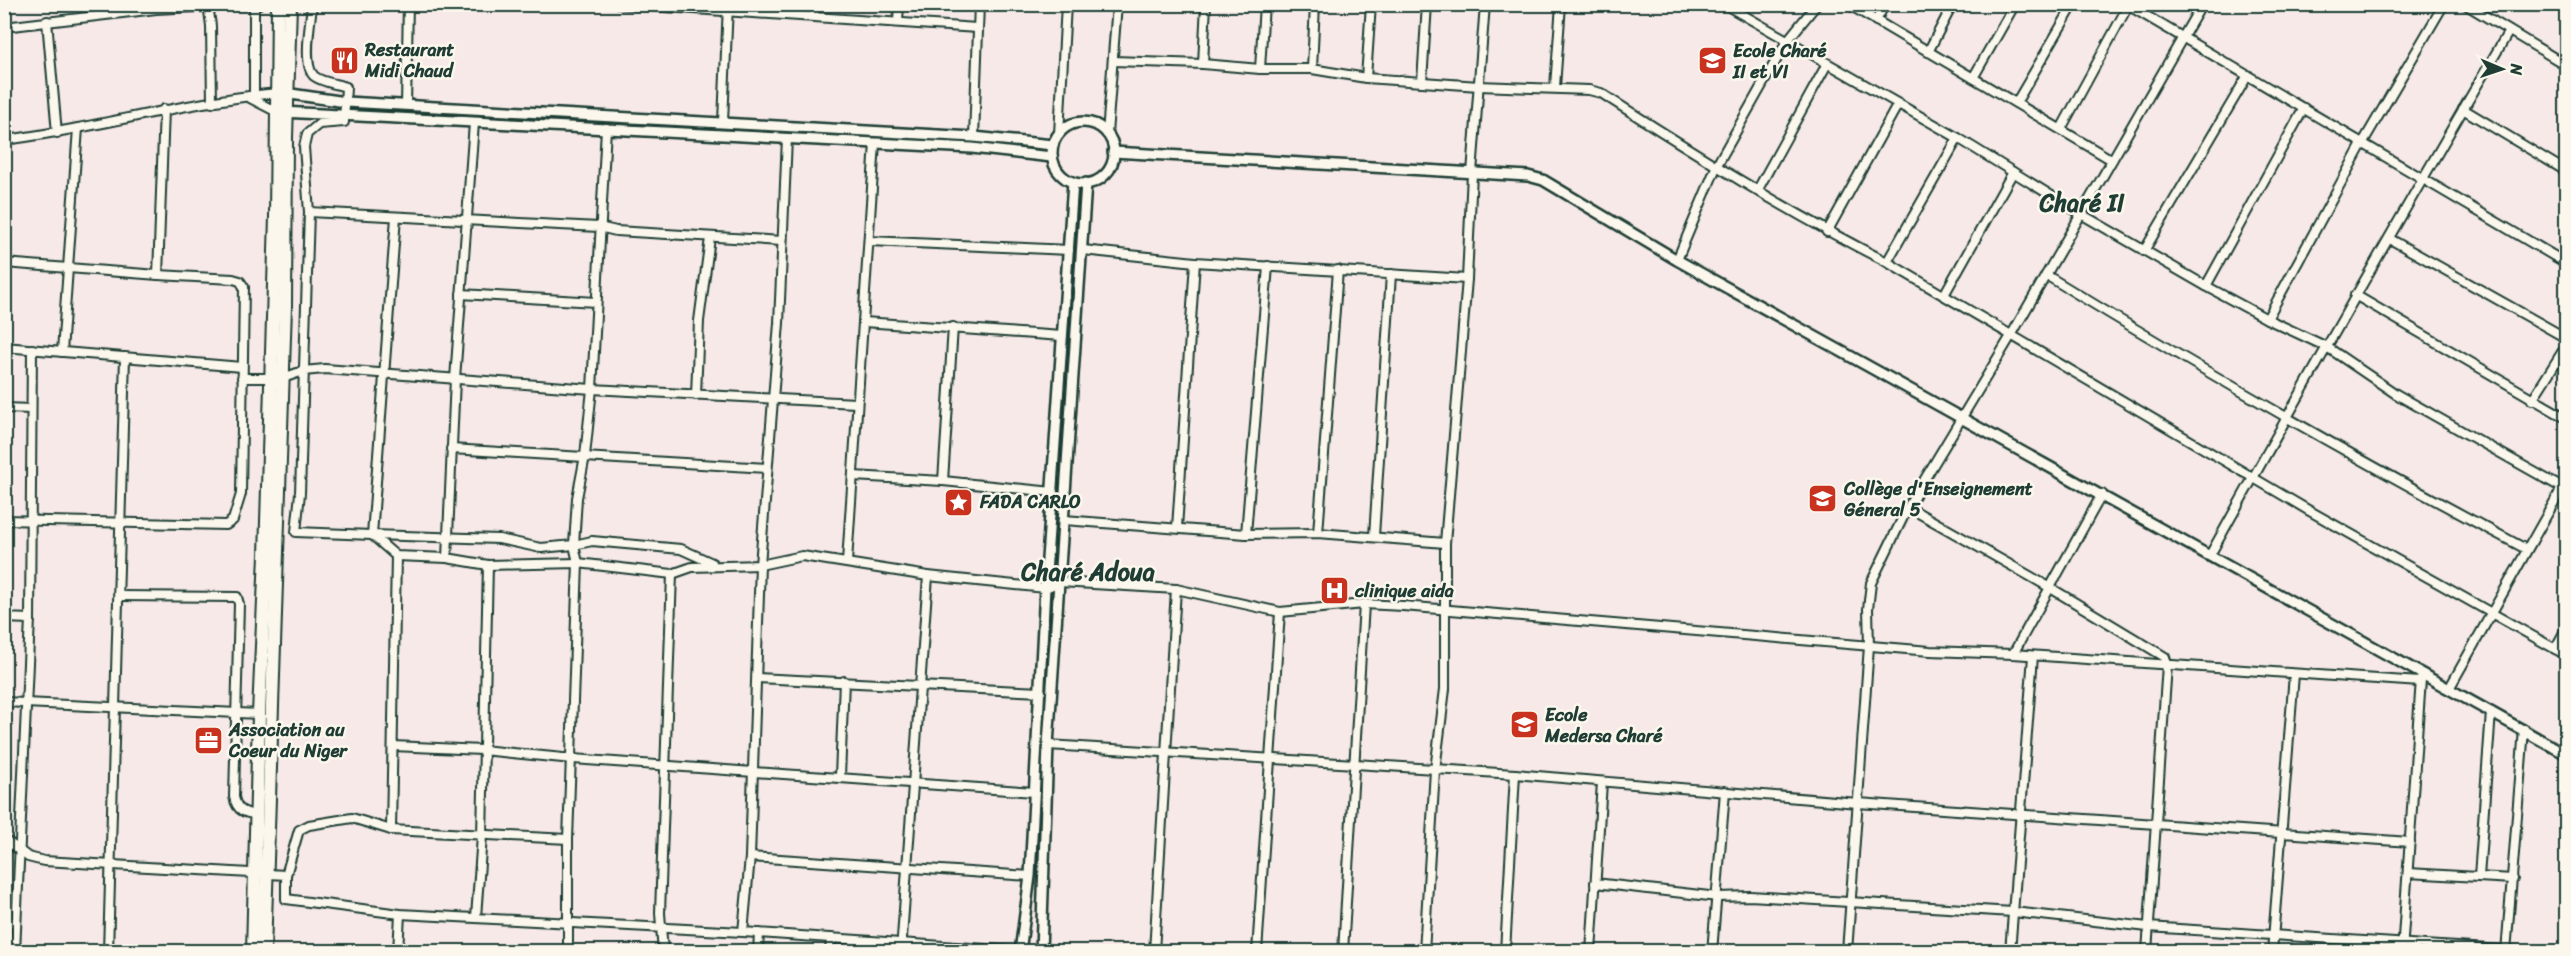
<svg xmlns="http://www.w3.org/2000/svg" width="2571" height="956" viewBox="0 0 2571 956" font-family="Sriracha,sans-serif">
<rect width="100%" height="100%" fill="#f6e9e7"/>
<filter id="ink" filterUnits="userSpaceOnUse"><feTurbulence type="fractalNoise" baseFrequency=".0167" numOctaves="2"/><feDisplacementMap in="SourceGraphic" scale="12" xChannelSelector="R" yChannelSelector="G"/><feConvolveMatrix kernelMatrix="1 2 1 2 8 2 1 2 1" color-interpolation-filters="sRGB"/></filter>
<g filter="url(#ink)">
<g fill="none" stroke-linecap="round" stroke-linejoin="round">
<defs>
<g id="minor">
<polyline points="208,4 211,26 212,103"/>
<path d="M312 4C311 20 302 65 314 76 321 82 337 84 346 87L344 122 319 124 307 134 304 147 309 212 300 493 296 532 372 535 396 556 447 558 488 565 578 563 672 574 692 567 760 565 802 556 928 576 1045 588 1060 582 1176 589 1280 612 1364 604 1403 606 1930 651 2013 654 2420 682"/>
<polyline points="620,4 977,28"/>
<polyline points="1724,4 1958,138 2081,214 2206,286 2267,319 2327,347 2396,394 2566,490"/>
<polyline points="1848,4 2112,160"/>
<polyline points="2126,4 2566,263"/>
<polyline points="2465,4 2566,65"/>
<polyline points="814,16 815,4"/>
<polyline points="47,21 57,133"/>
<polyline points="1876,21 1885,4"/>
<polyline points="898,22 899,4"/>
<polyline points="4,27 156,9 259,4"/>
<polyline points="1928,52 1953,4"/>
<path d="M1113 61 1203 64 1260 69H1312L1366 78 1479 86 1589 90 1601 93C1694 153 1788 212 1887 262L2308 510 2566 655"/>
<polyline points="1203,64 1206,4"/>
<polyline points="1260,69 1264,4"/>
<polyline points="1312,69 1315,4"/>
<polyline points="1366,78 1371,4"/>
<polyline points="1973,78 2015,4"/>
<polyline points="1422,82 1427,4"/>
<polyline points="1555,87 1561,4"/>
<polyline points="254,95 254,5"/>
<polyline points="248,97 277,112"/>
<polyline points="2016,103 2074,4"/>
<polyline points="406,105 408,4"/>
<polyline points="2463,109 2566,171"/>
<polyline points="723,122 728,4"/>
<polyline points="2061,129 2128,6"/>
<polyline points="1059,134 1066,4"/>
<polyline points="1107,134 1117,4"/>
<polyline points="974,137 979,4"/>
<path d="M4 140C96 129 185 101 277 93"/>
<polyline points="1757,191 1827,64"/>
<polyline points="309,212 599,227 616,231 782,241"/>
<polyline points="396,217 372,535 499,539 541,548 574,545 592,541 681,549 712,563"/>
<polyline points="1827,232 1898,104"/>
<polyline points="2390,239 2566,338"/>
<polyline points="869,241 1069,250"/>
<polyline points="1083,250 1195,262 1467,279"/>
<polyline points="2144,251 2248,75"/>
<polyline points="1677,260 1717,165 1787,41 1817,4"/>
<polyline points="1887,262 1958,138"/>
<polyline points="4,263 158,275 233,279 240,281 244,287 241,494 233,520 226,525 4,520"/>
<polyline points="158,275 164,109"/>
<path d="M2046 275C2203 371 2363 463 2526 549"/>
<polyline points="2206,286 2304,108"/>
<polyline points="461,294 596,302"/>
<polyline points="1944,295 2013,172"/>
<polyline points="2355,295 2566,418"/>
<polyline points="2267,319 2362,144 2444,4"/>
<polyline points="864,322 1062,336"/>
<polyline points="4,347 242,367"/>
<polyline points="62,352 78,128"/>
<polyline points="242,378 283,378 303,371 325,369 592,389 856,403"/>
<polyline points="696,395 699,321 710,238"/>
<polyline points="2532,400 2566,346"/>
<polyline points="4,408 31,409"/>
<polyline points="451,449 767,468"/>
<polyline points="853,476 943,481 1053,492"/>
<polyline points="943,481 953,327"/>
<polyline points="1908,507 2049,587 2165,657 2167,665 2147,952"/>
<polyline points="1064,520 1246,534 1318,533 1445,543"/>
<polyline points="1177,528 1195,262"/>
<polyline points="1318,533 1338,270"/>
<polyline points="1246,534 1268,266"/>
<polyline points="1374,536 1391,274"/>
<path d="M2210 555C2308 379 2407 204 2509 31"/>
<polyline points="447,558 455,379 474,123"/>
<polyline points="847,562 875,143"/>
<path d="M119 596 237 597 239 604 234 797C237 811 244 813 258 815"/>
<polyline points="4,618 30,619"/>
<polyline points="2555,649 2566,629"/>
<polyline points="2013,654 2102,494"/>
<polyline points="757,678 1041,692"/>
<polyline points="2450,687 2566,481"/>
<polyline points="4,702 259,714"/>
<polyline points="1048,745 1515,774 1858,803 2410,842"/>
<polyline points="393,746 482,750 573,759 1035,792"/>
<polyline points="840,776 844,681"/>
<polyline points="391,830 396,556"/>
<polyline points="4,839 28,857 44,861 286,875 286,899 400,914 743,932 1029,952"/>
<polyline points="750,857 1030,876"/>
<polyline points="2408,873 2513,879"/>
<polyline points="286,875 299,830 309,825 352,818 391,830 568,839"/>
<polyline points="2479,877 2491,712"/>
<polyline points="1595,883 1718,897 1750,896 2013,912 2148,927 2534,952"/>
<polyline points="476,917 482,836 488,565"/>
<polyline points="4,921 16,923"/>
<polyline points="743,932 750,857 760,565 779,323 787,138"/>
<polyline points="15,952 30,619 32,349"/>
<polyline points="108,952 125,357"/>
<polyline points="398,952 400,914"/>
<polyline points="568,952 568,839 578,563 574,545 577,498 585,456 592,389 606,128"/>
<polyline points="663,952 660,913 672,574"/>
<polyline points="758,952 759,933"/>
<polyline points="830,952 831,938"/>
<polyline points="901,952 928,576"/>
<polyline points="1154,952 1176,589"/>
<polyline points="1257,952 1280,612"/>
<polyline points="1343,952 1364,604"/>
<polyline points="1424,952 1435,770 1445,689 1445,543 1467,279 1472,173 1485,4"/>
<polyline points="1505,952 1515,774"/>
<polyline points="1591,952 1602,782"/>
<polyline points="1712,952 1725,791"/>
<polyline points="1847,952 1869,646 1868,609 1871,583 1908,507 2012,334 2202,4"/>
<polyline points="2010,952 2033,656"/>
<polyline points="2272,952 2294,674"/>
<polyline points="2402,952 2421,679"/>
<polyline points="2506,952 2524,729"/>
</g>
<g id="tertiary">
<polyline points="284,93 346,102 974,137 1053,145"/>
<polyline points="282,112 972,148 1052,157"/>
<circle cx="1083" cy="153" r="31"/>
<polyline points="1113,152 1528,176 1543,180 1677,260 2566,754"/>
<polyline points="1020,952 1030,876 1045,588 1073,182"/>
<polyline points="1041,952 1048,745 1086,183"/>
</g>
<g id="trunk">
<polyline points="253,952 259,714 266,555 276,217 278,4"/>
<polyline points="264,952 285,306 286,137 290,4"/>
</g>
</defs>
<use href="#minor" stroke="#1f3d34" stroke-width="12"/>
<use href="#tertiary" stroke="#1f3d34" stroke-width="14"/>
<use href="#trunk" stroke="#1f3d34" stroke-width="16"/>
<use href="#minor" stroke="#fbf7ec" stroke-width="8"/>
<use href="#tertiary" stroke="#fbf7ec" stroke-width="9"/>
<use href="#trunk" stroke="#fbf7ec" stroke-width="12"/>
</g>
</g>
<defs>
<symbol id="restaurant-square" viewBox="-11 -11 22 22"><rect x="-9" y="-9" width="18" height="18" rx="4" fill="#c8321e" stroke="#fbf7ec"/><path d="M-5-6h1v4h1v-4h1v4h1v-4h1v5L-1.5 .5V6h-2V.5L-5-1ZM5-6V6H3V1.5H1.5Q1.5-4 5-6Z" fill="#fff"/></symbol>
<symbol id="school-square" viewBox="-11 -11 22 22"><rect x="-9" y="-9" width="18" height="18" rx="4" fill="#c8321e" stroke="#fbf7ec"/><path d="M0-5L7-2L0 1L-7-2ZM-4 1L0 2.5L4 1V4Q0 6-4 4Z" fill="#fff"/></symbol>
<symbol id="sight-square" viewBox="-11 -11 22 22"><rect x="-9" y="-9" width="18" height="18" rx="4" fill="#c8321e" stroke="#fbf7ec"/><path d="M0-6L1.8-2.2L6-1.7L2.9 1.2L3.7 5.4L0 3.3L-3.7 5.4L-2.9 1.2L-6-1.7L-1.8-2.2Z" fill="#fff"/></symbol>
<symbol id="hospital-square" viewBox="-11 -11 22 22"><rect x="-9" y="-9" width="18" height="18" rx="4" fill="#c8321e" stroke="#fbf7ec"/><path d="M-5-5h3v3.5h4V-5h3V5h-3V1.5h-4V5h-3Z" fill="#fff"/></symbol>
<symbol id="office-square" viewBox="-11 -11 22 22"><rect x="-9" y="-9" width="18" height="18" rx="4" fill="#c8321e" stroke="#fbf7ec"/><path d="M-6-3h4V-5.5h4V-3h4V5H-6ZM-1-4.5V-3h2v-1.5ZM-6 0V1H6V0Z" fill="#fff"/></symbol>
</defs>
<g fill-rule="evenodd">
<use href="#restaurant-square" x="328" y="44" width="33" height="33"/>
<use href="#school-square" x="1696" y="44" width="33" height="33"/>
<use href="#school-square" x="1806" y="482" width="33" height="33"/>
<use href="#sight-square" x="942" y="486" width="33" height="33"/>
<use href="#hospital-square" x="1318" y="574" width="33" height="33"/>
<use href="#school-square" x="1508" y="708" width="33" height="33"/>
<use href="#office-square" x="192" y="724" width="33" height="33"/>
</g>
<g text-anchor="middle" dominant-baseline="central" stroke-width="5" stroke-linejoin="round" paint-order="stroke">
<g font-size="18" font-weight="bold" fill="#1f3d34" stroke="#fbf7ec" text-anchor="start">
<text x="365" y="50">Restaurant<tspan x="365" dy="21">Midi Chaud</tspan></text>
<text x="1733" y="51">Ecole Charé<tspan x="1733" dy="21">II et VI</tspan></text>
<text x="1844" y="489">Collège d'Enseignement<tspan x="1844" dy="21">Géneral 5</tspan></text>
<text x="980" y="502">FADA CARLO</text>
<text x="1355" y="591">clinique aida</text>
<text x="1545" y="715">Ecole<tspan x="1545" dy="21">Medersa Charé</tspan></text>
<text x="229" y="730">Association au<tspan x="229" dy="21">Coeur du Niger</tspan></text>
</g>
<g font-size="24" font-weight="bold" fill="#1f3d34" stroke="#fbf7ec">
<text x="2082" y="203">Charé II</text>
<text x="1088" y="572">Charé Adoua</text>
</g>
</g>
<rect width="2571" height="956" fill="none" stroke="#fbf7ec" stroke-width="24"/>
<rect x="12" y="12" width="2547" height="932" fill="none" stroke="#1f3d34" stroke-width="2" filter="url(#ink)"/>
<g transform="translate(2502 69) rotate(92)" stroke="#fbf7ec" stroke-width="4.5" paint-order="stroke">
<path d="M0-4.5L10 22L0 15L-10 22Z" fill="#1f3d34"/>
<text y="-9" font-size="16" font-weight="bold" text-anchor="middle" fill="#1f3d34">N</text>
</g>
</svg>
